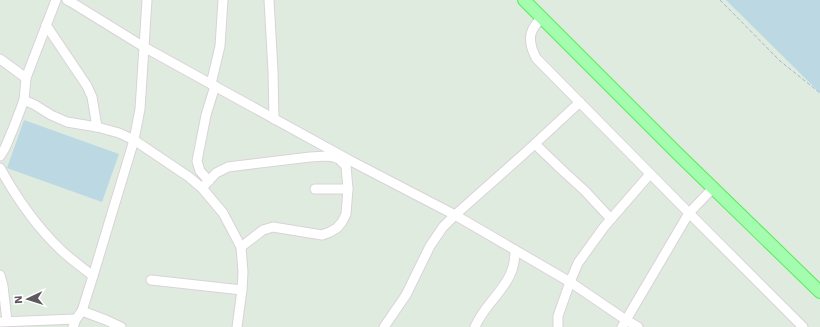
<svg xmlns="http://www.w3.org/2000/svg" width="820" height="327" viewBox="0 0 820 327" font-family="'Work Sans',sans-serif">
<rect width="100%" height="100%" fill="#e0ebe0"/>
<g fill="#bcd8e2">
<polygon points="726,0 820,0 820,93"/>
<polygon points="24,120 119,154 102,202 7,168"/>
</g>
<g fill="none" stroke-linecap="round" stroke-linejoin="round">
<defs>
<g id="minor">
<polyline points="67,0 71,2 144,47 211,84 351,161 455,215 570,282 626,320 638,327"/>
<polyline points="269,0 273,71 274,119"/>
<path d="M541 18C538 22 534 26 532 31 528 40 532 50 536 58L689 213 803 327"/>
<polyline points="46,25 87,86 92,97 97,127"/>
<polyline points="0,59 26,78"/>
<polyline points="211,84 220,46 223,0"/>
<polyline points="24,100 35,105 51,115 67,122 97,127 119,133 134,140 189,177 202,188 223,213 241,247 243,272 242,290 237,327"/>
<polyline points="535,144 562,170 585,191 611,219"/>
<polyline points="0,156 5,148 13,129 24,100 26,78 56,0"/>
<path d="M0 168C16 197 36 226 60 249 70 259 82 267 93 276"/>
<polyline points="209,181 200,171 197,161 206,115 215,86"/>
<polyline points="202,188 216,173 228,167 310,157 327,156 334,157 339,159 346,166 348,189 346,214 342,222 337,228 330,232 322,235 273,227 263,230 241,247"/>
<polyline points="315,189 348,189"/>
<polyline points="0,275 3,286 7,321"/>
<polyline points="151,280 242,290"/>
<polyline points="82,311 106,320 121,327"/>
<polyline points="0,322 76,319"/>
<polyline points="73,327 76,319 82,311 93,276 134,140 140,109 147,0"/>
<polyline points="384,327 406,295 430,246 443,227 455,215 526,152 580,102"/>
<path d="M475 327C483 307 501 294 510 275 514 267 515 259 515 250"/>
<polyline points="558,327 558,316 570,282 578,263 604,227 650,174"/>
<polyline points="622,327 626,320 689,213 713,188"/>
</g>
<polyline id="major" points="524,0 678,154 820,292"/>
</defs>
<use href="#minor" stroke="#d9d2d9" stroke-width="11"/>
<use href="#major" stroke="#58eb59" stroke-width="14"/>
<polyline stroke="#a0b8d4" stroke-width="1" stroke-dasharray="4 2" stroke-linecap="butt" points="720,0 780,61 820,93"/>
<use href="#minor" stroke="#fff" stroke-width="9"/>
<use href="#major" stroke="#a4fcaf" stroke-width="12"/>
</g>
<g transform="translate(28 299) rotate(266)" stroke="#ffffff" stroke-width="3" paint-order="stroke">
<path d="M0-3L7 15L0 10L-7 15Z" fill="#5f5860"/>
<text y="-6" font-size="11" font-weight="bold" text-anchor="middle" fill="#5f5860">N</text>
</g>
</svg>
